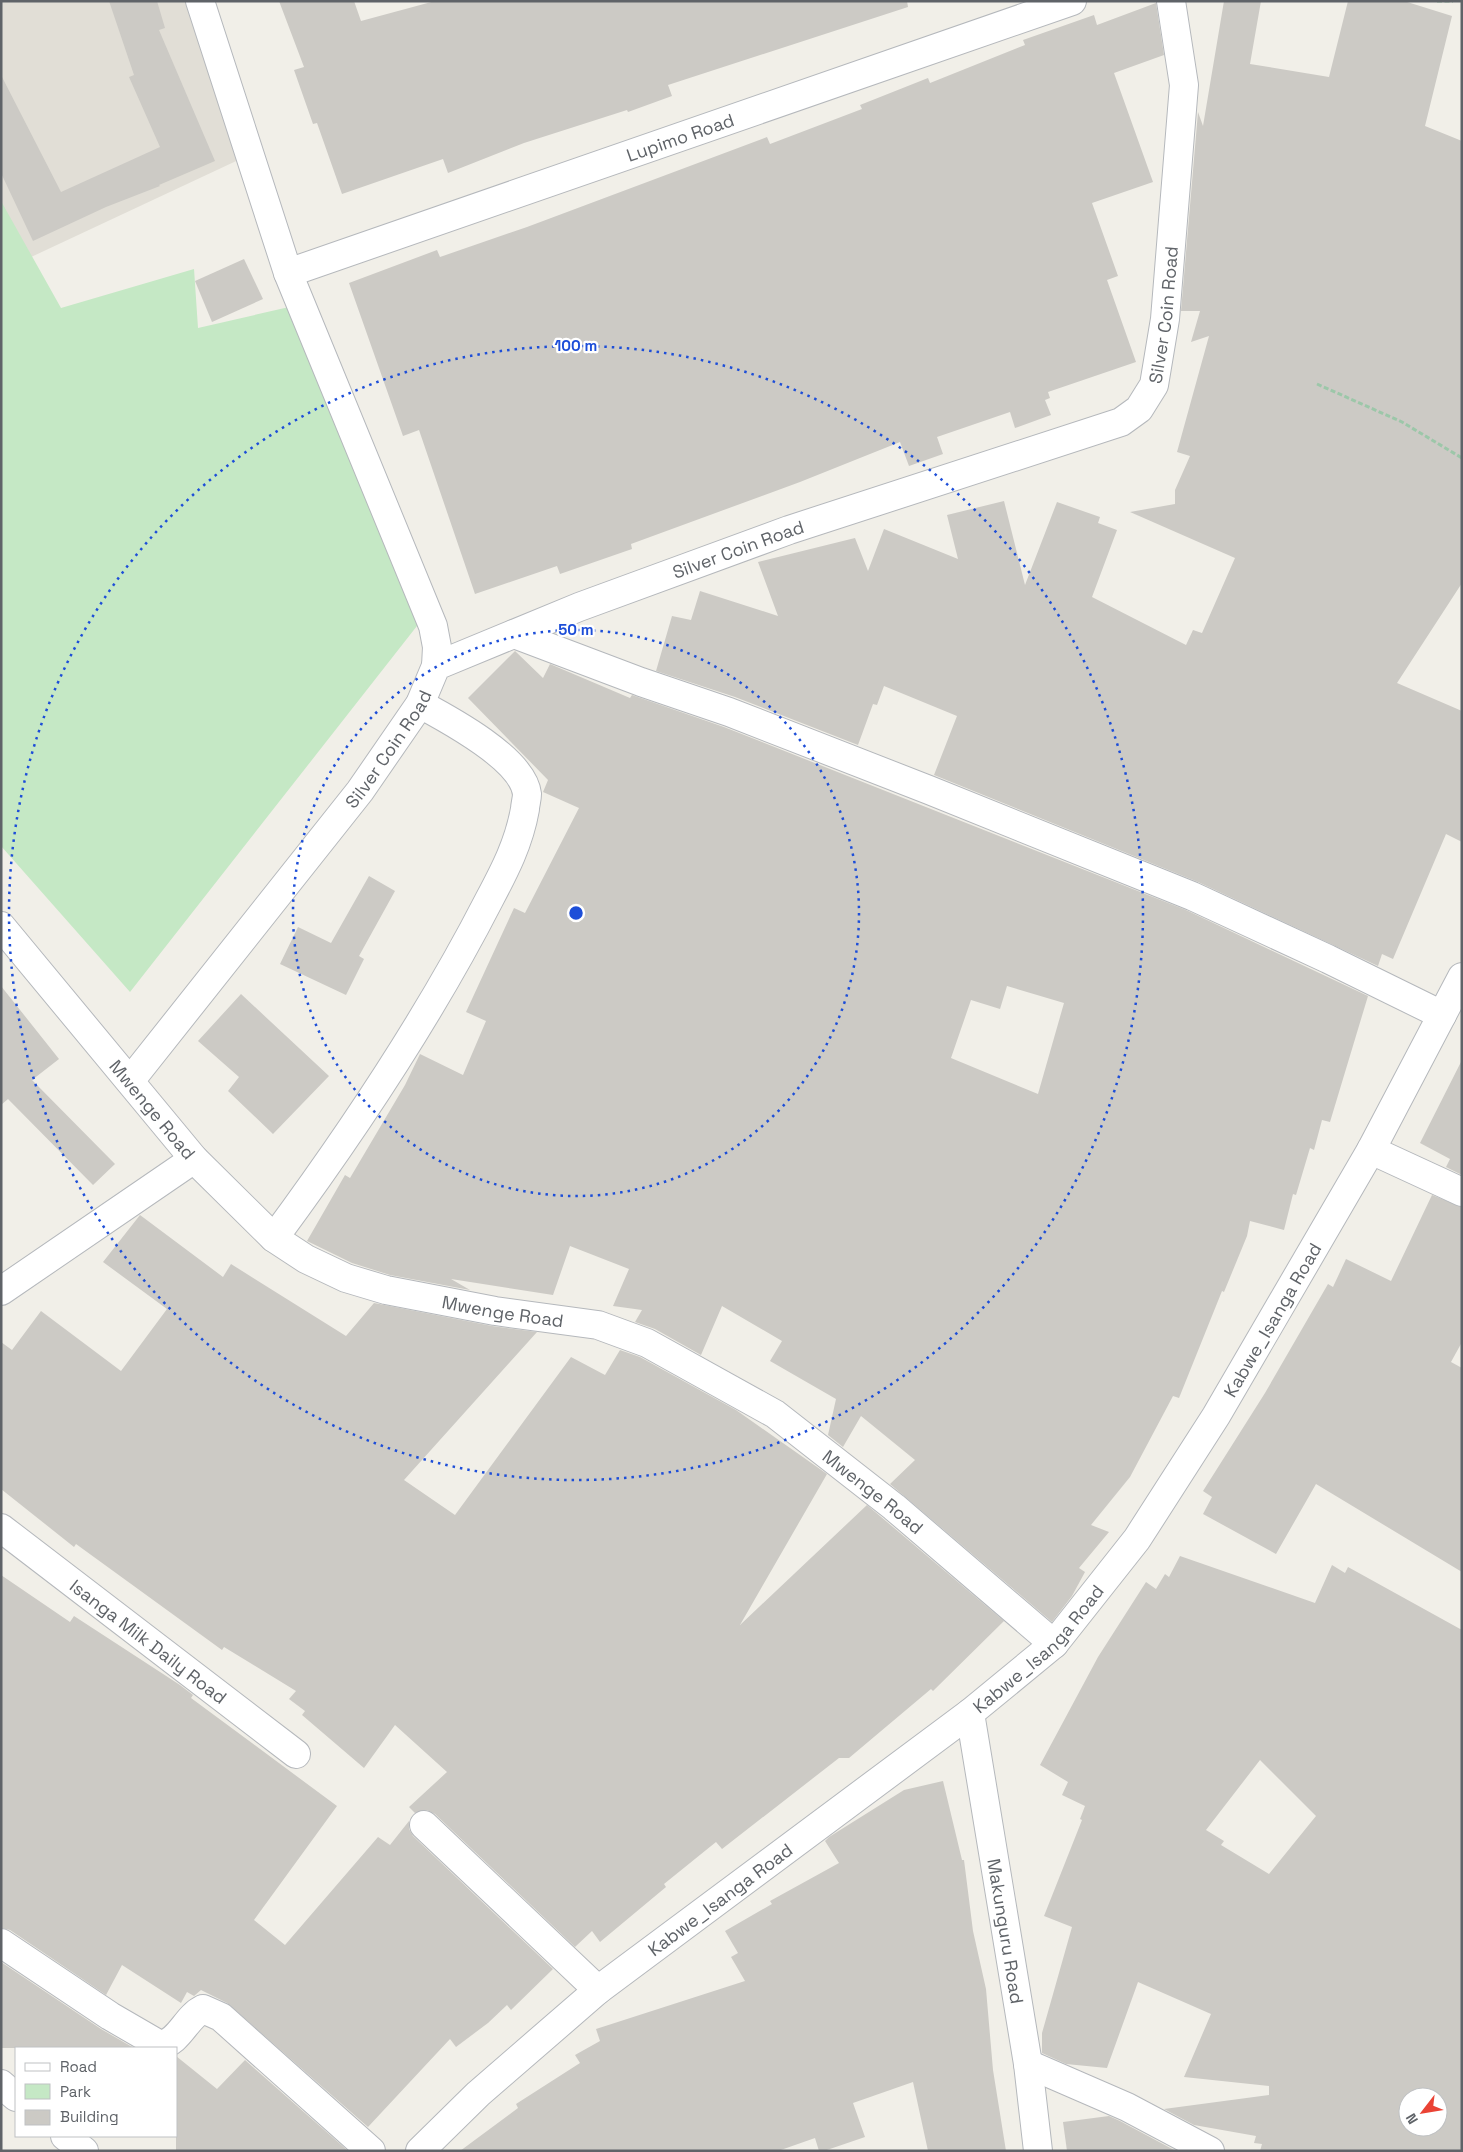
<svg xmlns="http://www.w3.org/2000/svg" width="1463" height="2152" viewBox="0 0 1463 2152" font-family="'Space Grotesk',sans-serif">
<rect width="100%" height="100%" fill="#f1efe8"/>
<polygon fill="#e1ded6" points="1,1 192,1 249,155 29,258 1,202"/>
<polygon fill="#c5e8c5" points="1,201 61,308 194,269 198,328 311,302 424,617 130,992 1,846"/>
<g fill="#cccac5" fill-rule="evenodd">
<polygon points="109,1 157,1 165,28 159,30 215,161 159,185 160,186 106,207 33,241 1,173 1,75 61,192 160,147 129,77 134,75"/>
<polygon points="279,1 354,1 361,21 435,1 907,1 908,7 668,85 672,96 628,112 627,110 524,143 448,173 443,159 342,194 317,123 313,124 294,70 304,67"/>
<polygon points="1224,1 1261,1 1250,64 1329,77 1348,1 1404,1 1452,16 1425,126 1462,141 1462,583 1397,683 1462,711 1462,842 1446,834 1393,959 1382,954 1378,966 1198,882 934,775 957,716 884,686 877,705 873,704 858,745 735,697 656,671 672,616 691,620 700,591 778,616 758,562 855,538 868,571 884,529 958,559 947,515 1004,501 1025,585 1057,502 1100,517 1098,523 1117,530 1092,597 1186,645 1193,630 1202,633 1235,558 1130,512 1175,504 1175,490 1190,456 1177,452 1209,336 1191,342 1200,311 1181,311 1198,112 1203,126"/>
<polygon points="1156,3 1164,55 1114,73 1153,182 1092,203 1118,276 1107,280 1136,362 1048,392 1050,398 1045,400 1051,415 1015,428 1010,412 937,437 943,454 909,466 900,442 800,482 631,544 632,549 560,574 557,566 475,594 419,430 403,436 349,283 437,250 440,257 527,227 767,137 770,144 862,109 860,105 928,78 930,83 1025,45 1023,40 1094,15 1097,25"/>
<polygon points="244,259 263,299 212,322 195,281"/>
<path d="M515 651 543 678 550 664 630 698 632 695 724 727 1186 910 1368 996 1330 1122 1322 1120 1314 1150 1310 1148 1296 1195 1293 1194 1284 1230 1250 1221 1247 1236 1224 1292 1222 1291 1179 1398 1173 1396 1130 1477 1091 1525 1109 1532 1079 1568 1085 1572 1072 1596 1052 1622 890 1484 915 1460 861 1416 843 1447 828 1435 836 1399 770 1361 782 1341 722 1306 701 1355 655 1329 635 1322 642 1310 613 1306 629 1269 570 1246 553 1295 451 1279 470 1290 390 1275 352 1263 307 1241 345 1175 350 1178 405 1085 420 1054 463 1075 486 1021 466 1012 514 908 525 913 579 808 543 792 548 780 468 698ZM1007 986 1064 1003 1038 1094 951 1058 971 1000 1000 1009Z"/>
<polygon points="369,876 395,891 359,956 364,959 346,995 280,964 298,927 331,943"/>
<polygon points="1,986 59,1059 32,1080 115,1164 93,1185 8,1099 1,1105"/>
<polygon points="241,994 329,1076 273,1134 228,1091 239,1077 198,1041"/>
<polygon points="1462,1060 1462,1175 1446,1167 1450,1159 1420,1143"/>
<polygon points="1432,1195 1462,1207 1462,1342 1451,1362 1462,1368 1462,1572 1316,1484 1276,1554 1203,1514 1212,1497 1203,1491 1265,1393 1328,1284 1333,1287 1346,1259 1391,1281"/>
<polygon points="140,1215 223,1277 231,1264 346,1336 374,1303 492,1326 537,1332 404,1480 455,1515 571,1357 605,1375 620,1350 640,1357 736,1410 827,1474 740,1625 867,1505 1004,1621 933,1691 931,1689 849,1758 839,1758 722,1849 716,1842 664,1884 666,1887 600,1942 592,1931 575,1947 435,1814 427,1810 415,1813 409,1807 447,1772 395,1725 364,1768 302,1715 305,1711 289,1699 296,1691 224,1647 222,1650 76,1544 74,1547 1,1489 1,1342 12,1350 41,1311 121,1371 167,1309 103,1262"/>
<path d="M1180 1556 1315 1603 1332 1565 1345 1573 1348 1567 1462 1630V2151H1260L1262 2144 1254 2143 1256 2136 1194 2125 1164 2109 1269 2095V2086L1184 2077 1211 2014 1138 1982 1107 2068 1066 2064 1042 2053V2033L1072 1927 1044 1916 1082 1820 1080 1819 1085 1806 1062 1795 1068 1782 1040 1765 1098 1657 1146 1582 1156 1589 1165 1574 1169 1577ZM1260 1760 1316 1816 1269 1874 1221 1845 1224 1841 1206 1830ZM1408 2097H1438V2127H1408Z"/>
<polygon points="1,1575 70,1622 74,1616 180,1685 193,1695 191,1698 337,1806 254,1920 285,1945 378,1837 390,1845 409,1821 409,1829 413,1836 553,1969 511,2010 507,2005 488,2023 456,2047 450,2039 368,2127 227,2003 201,1990 194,1996 187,1992 181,2003 122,1965 106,1995 10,1930 1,1928"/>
<polygon points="943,1781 962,1860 964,1860 973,1931 986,1989 993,2070 1006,2151 928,2151 913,2082 853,2103 865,2137 824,2151 819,2151 815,2138 778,2151 460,2151 518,2108 516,2104 580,2063 575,2055 600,2041 596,2029 745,1981 731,1957 738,1953 725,1931 772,1904 770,1901 839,1863 825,1841 829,1837 904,1790"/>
<polygon points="1,1962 101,2029 134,2048 1,2048"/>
<polygon points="176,2056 217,2089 245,2060 347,2150 176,2151"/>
<polygon points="1109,2116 1120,2121 1176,2151 1067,2151 1063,2122"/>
</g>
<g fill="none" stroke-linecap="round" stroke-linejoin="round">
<defs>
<g id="minor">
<polyline points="200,1 288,273 433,626 437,647 436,666"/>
<path id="s1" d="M288 273 1072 1"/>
<polyline points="514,634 641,682 729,712 929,790 1192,896 1328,959 1442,1015"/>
<path id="s2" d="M1 926 194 1159 274 1238 306 1259 346 1278 386 1290 495 1311 598 1325 647 1343 775 1414 894 1507 1054 1644"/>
<path id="s3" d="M130 1081 360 791 420 704 436 666 579 607 789 530 1121 422 1139 409 1154 385 1165 319 1184 85 1171 1"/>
<polyline points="1371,1150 1462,1192"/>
<path d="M274 1238C353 1131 428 1019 489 900 505 870 519 843 525 809 525 805 527 799 527 794 523 759 448 719 420 704"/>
<polyline points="1,1291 194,1159"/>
<path id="s4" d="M1 1528 296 1754"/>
<path id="s5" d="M970 1713 1028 2064 1038 2151"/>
<polyline points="424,1825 598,1990"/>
<path d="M1 1943 110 2016 160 2045C179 2043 186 2017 203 2009L221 2017 371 2151"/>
<polyline points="1028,2064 1127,2107 1210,2151"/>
<polyline points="1,2084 16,2097"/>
<polyline points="65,2136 84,2151"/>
<path id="s6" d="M420 2151 478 2094 598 1990 970 1713 1054 1644 1137 1539 1216 1416 1371 1150 1462 977"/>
</g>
</defs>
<use href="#minor" stroke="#b5b8bc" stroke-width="30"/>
<g stroke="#9cc7a9" stroke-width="3" stroke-dasharray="5 2.5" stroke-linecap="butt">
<polyline points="1437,1 1453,1"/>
<polyline points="1317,384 1402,422 1462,458"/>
</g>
<use href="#minor" stroke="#fff" stroke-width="28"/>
</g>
<g fill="none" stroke="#1d4ed8" stroke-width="2.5" stroke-dasharray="2.5 5">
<circle cx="576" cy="913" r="283"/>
<circle cx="576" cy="913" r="567"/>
</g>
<g text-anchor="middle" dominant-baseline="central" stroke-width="4.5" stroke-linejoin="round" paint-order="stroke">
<g font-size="18" fill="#5f6368" stroke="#fff">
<text stroke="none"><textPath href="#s1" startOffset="415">Lupimo Road</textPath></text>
<text stroke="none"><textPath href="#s3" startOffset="1366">Silver Coin Road</textPath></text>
<text stroke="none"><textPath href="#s3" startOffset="841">Silver Coin Road</textPath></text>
<text stroke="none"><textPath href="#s3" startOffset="421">Silver Coin Road</textPath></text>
<text stroke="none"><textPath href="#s2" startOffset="238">Mwenge Road</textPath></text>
<text stroke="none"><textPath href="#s2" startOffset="658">Mwenge Road</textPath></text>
<text stroke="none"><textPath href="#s6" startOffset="1204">Kabwe_Isanga Road</textPath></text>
<text stroke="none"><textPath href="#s2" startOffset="1078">Mwenge Road</textPath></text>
<text stroke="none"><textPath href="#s4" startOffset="186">Isanga Milk Daily Road</textPath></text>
<text stroke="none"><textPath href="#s6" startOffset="798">Kabwe_Isanga Road</textPath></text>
<text stroke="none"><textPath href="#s6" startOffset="392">Kabwe_Isanga Road</textPath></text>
<text stroke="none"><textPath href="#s5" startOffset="221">Makunguru Road</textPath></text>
</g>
</g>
<circle cx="576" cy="913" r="8" fill="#1d4ed8" stroke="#fff" stroke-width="2.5"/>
<g font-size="15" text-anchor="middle" font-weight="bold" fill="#1d4ed8" stroke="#fff" stroke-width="4.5" stroke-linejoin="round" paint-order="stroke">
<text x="576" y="351">100 m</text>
<text x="576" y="635">50 m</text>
</g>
<rect width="1463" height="2152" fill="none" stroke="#5f6368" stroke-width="5"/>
<rect x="15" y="2047" width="162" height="90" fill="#ffffff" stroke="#bfc1c3"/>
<rect x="25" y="2063" width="25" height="8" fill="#ffffff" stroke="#bfc1c3"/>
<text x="60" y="2072" font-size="15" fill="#5f6368">Road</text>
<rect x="25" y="2084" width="25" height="15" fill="#c5e8c5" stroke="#bfc1c3"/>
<text x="60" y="2097" font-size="15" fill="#5f6368">Park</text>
<rect x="25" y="2110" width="25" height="15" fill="#cccac5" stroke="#bfc1c3"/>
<text x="60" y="2122" font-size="15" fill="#5f6368">Building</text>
<g transform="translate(1423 2112) rotate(239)"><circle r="24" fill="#ffffff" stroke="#bfc1c3"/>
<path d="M0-4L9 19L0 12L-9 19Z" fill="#ea4335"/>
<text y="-8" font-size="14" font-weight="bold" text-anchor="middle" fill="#5f6368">N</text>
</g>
</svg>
